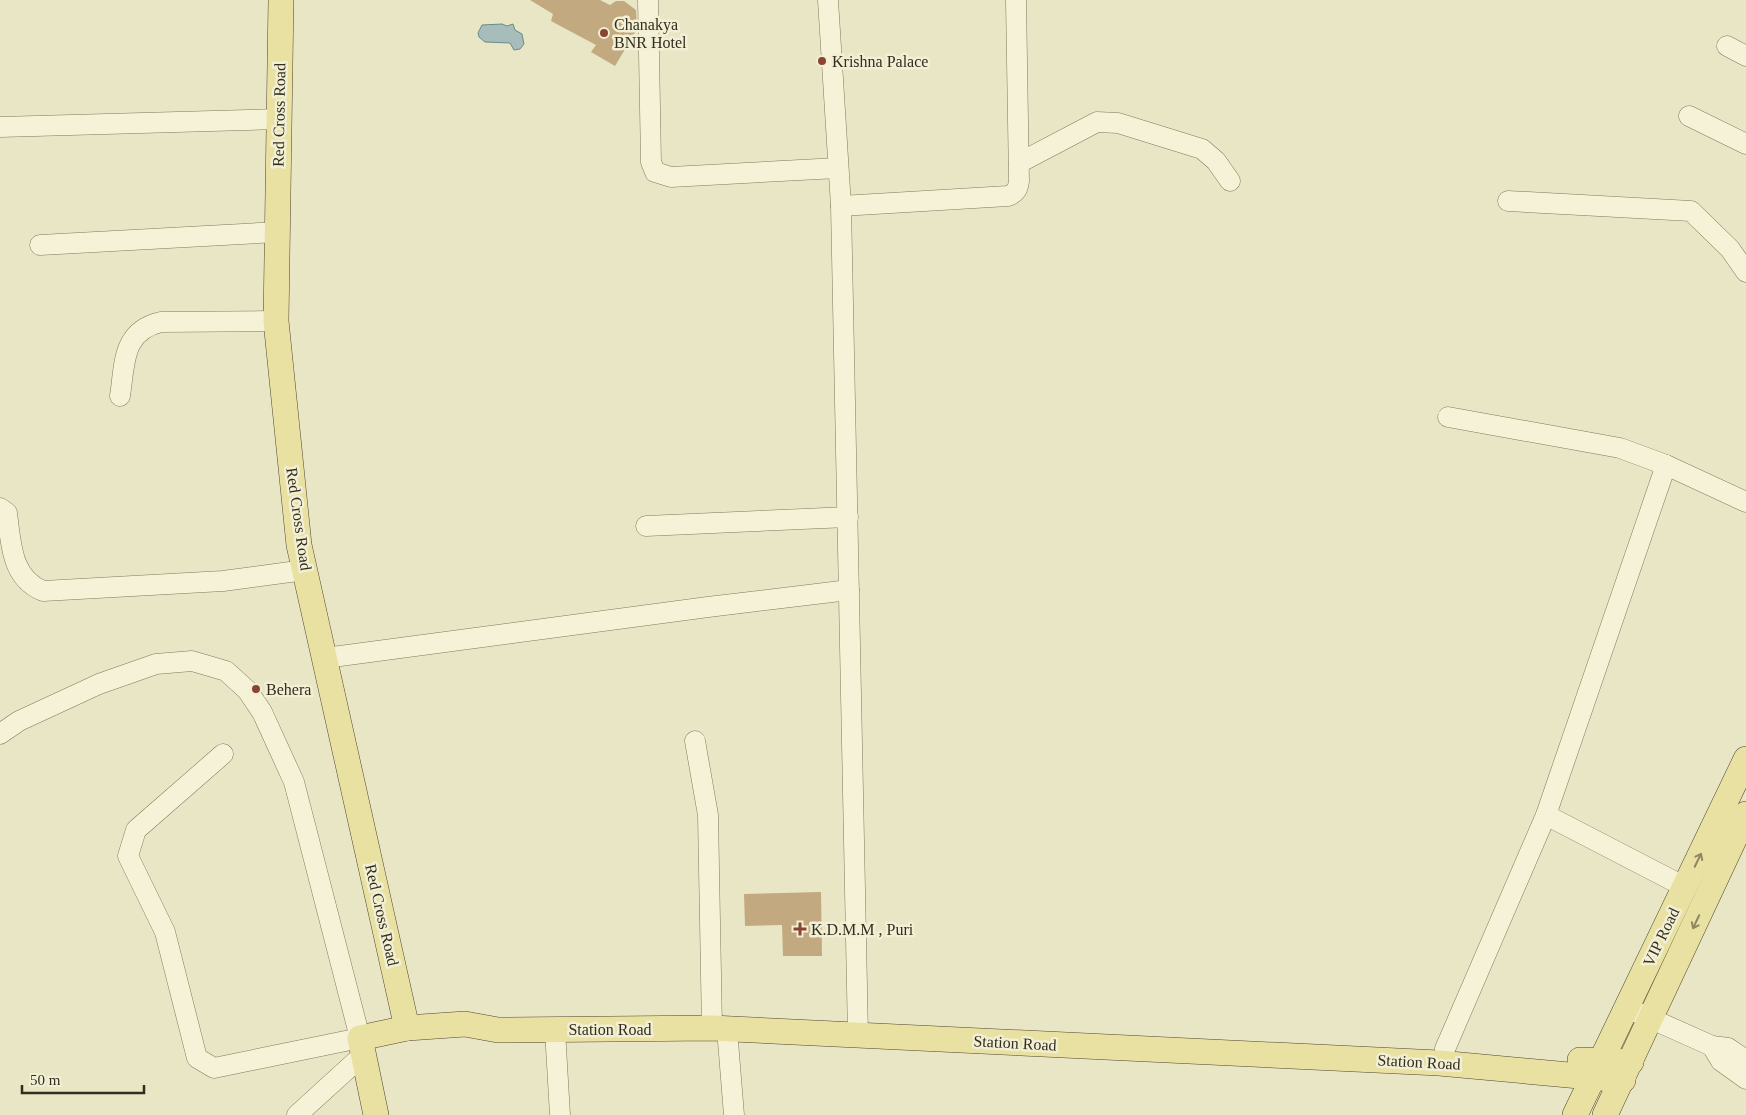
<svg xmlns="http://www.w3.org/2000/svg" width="1746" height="1115" viewBox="0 0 1746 1115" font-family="'Times New Roman',serif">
<rect width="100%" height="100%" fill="#e9e6c5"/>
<polygon fill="#a6bdbb" stroke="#6e8a89" points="502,24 507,26 513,24 515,30 522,34 524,44 520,49 514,50 510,43 485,42 479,37 478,33 482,25"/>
<g fill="#c3a97f">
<polygon points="530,0 600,0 610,5 616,1 624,1 636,10 637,29 615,66 591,52 596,45 551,21 553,14"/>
<polygon points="821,892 822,956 783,956 782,925 745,926 744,894"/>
</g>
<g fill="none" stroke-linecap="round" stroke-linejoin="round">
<defs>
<g id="minor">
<polyline points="648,0 651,162 655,172 671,177 838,168"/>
<polyline points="828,0 841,206 858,1036"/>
<polyline points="1727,46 1746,56"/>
<polyline points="1689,116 1746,144"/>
<polyline points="0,127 279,119"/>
<polyline points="1019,163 1097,122 1118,123 1202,149 1216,161 1230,181"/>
<polyline points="1508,201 1691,211 1730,249 1746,272"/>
<path d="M841 206 1008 196C1016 193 1018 189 1019 181L1016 0"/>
<polyline points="40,245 277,232"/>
<path d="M120 396C125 363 122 331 161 322L276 321"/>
<polyline points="1448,417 1620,448 1666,465 1746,502"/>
<path d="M0 508 7 513C11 543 11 578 43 591L223 581 305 570"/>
<polyline points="646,526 848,517"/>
<polyline points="325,658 708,607 849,590"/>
<polyline points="0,734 19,721 99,684 156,664 192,661 226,671 247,690 262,712 294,782 360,1038 214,1068 197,1058 165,932 128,856 136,830 223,754"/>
<polyline points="695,741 708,815 712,1028"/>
<polyline points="1546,815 1685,887"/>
<polyline points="1636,1012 1712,1046 1728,1048 1746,1060"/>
<polyline points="727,1029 734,1115"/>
<polyline points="555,1030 560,1115"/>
<polyline points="1712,1046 1721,1061 1746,1079"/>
<polyline points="1445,1049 1546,815 1666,465"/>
<polyline points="297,1115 364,1054"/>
</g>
<g id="major">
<polyline points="281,0 276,321 299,545 407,1028"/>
<polyline points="1580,1060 1631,1062"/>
<polyline points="376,1115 360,1038 407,1028 465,1024 498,1030 712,1028 1439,1063 1623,1080"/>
<polyline points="1575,1115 1746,759"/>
<polyline points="1605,1115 1746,814"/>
</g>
</defs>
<use href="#minor" stroke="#82785d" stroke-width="21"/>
<use href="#major" stroke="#504631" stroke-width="26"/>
<use href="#minor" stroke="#f5f2d7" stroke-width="20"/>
<use href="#major" stroke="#e8e1a1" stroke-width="25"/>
</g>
<defs><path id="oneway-shaft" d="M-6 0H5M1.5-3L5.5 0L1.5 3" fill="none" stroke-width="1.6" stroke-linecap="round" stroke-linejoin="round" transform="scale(1.25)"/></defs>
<g stroke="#8e8760">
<use href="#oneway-shaft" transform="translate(1698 860) rotate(-64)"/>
<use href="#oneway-shaft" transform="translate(1696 922) rotate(115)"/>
</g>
<g fill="#8b4434" stroke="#f1efd4" stroke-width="2">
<circle cx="604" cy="33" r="5"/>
<circle cx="822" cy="61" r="5"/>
<circle cx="256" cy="689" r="5"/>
<path d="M797.5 921.5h5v5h5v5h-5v5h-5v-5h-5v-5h5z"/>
</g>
<g text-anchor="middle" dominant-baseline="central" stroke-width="5" stroke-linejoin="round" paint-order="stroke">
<g font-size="16" fill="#342d1f" stroke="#f1efd4" text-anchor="start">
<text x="614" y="24">Chanakya<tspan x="614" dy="18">BNR Hotel</tspan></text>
<text x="832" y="61">Krishna Palace</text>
<text x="266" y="689">Behera</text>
<text x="811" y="929">K.D.M.M , Puri</text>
</g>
<g font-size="16" fill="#342d1f" stroke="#f1efd4">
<text transform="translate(279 115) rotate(-89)">Red Cross Road</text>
<text transform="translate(299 519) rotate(82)">Red Cross Road</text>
<text transform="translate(382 915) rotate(77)">Red Cross Road</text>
<text transform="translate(1661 937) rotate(-64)">VIP Road</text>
<text x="610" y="1029">Station Road</text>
<text transform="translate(1015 1043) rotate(3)">Station Road</text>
<text transform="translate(1419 1062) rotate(3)">Station Road</text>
</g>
</g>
<path d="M22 1085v8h122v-8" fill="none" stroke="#342d1f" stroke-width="2.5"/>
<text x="30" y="1085" font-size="15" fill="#342d1f" stroke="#f1efd4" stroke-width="4" paint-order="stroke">50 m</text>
</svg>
